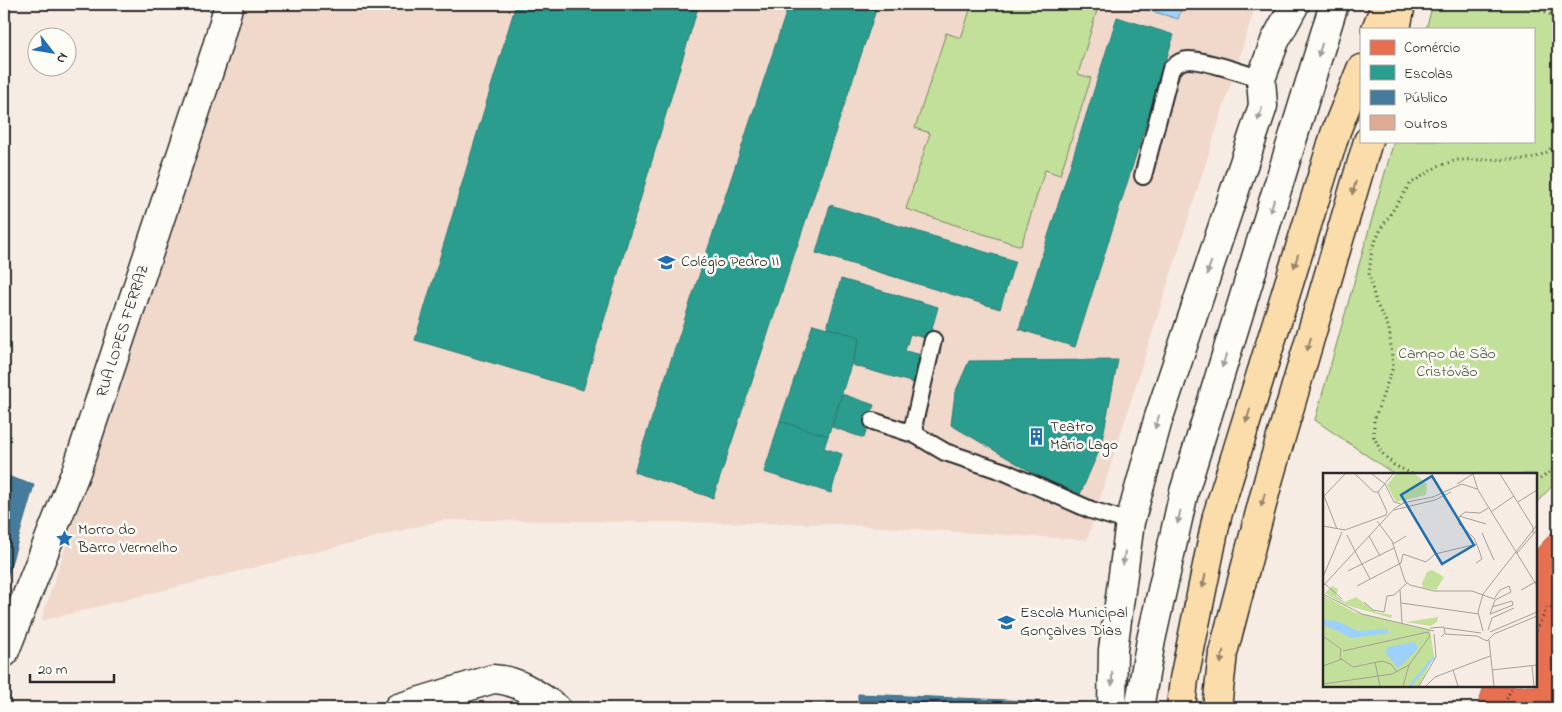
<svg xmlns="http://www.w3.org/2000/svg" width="1562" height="712" viewBox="0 0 1562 712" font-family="'Indie Flower',sans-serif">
<rect width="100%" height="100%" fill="#f7ece3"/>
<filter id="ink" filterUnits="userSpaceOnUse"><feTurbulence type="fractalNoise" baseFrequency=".02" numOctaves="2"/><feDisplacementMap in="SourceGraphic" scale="10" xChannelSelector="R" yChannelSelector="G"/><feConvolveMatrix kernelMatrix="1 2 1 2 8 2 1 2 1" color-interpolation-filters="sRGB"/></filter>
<g filter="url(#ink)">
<polygon fill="#f0d8cb" points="244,4 1256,4 1087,540 833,524 443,520 41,621"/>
<g fill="#c2e099" stroke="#768662">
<polygon points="972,4 1099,4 1078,74 1091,78 1060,175 1045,170 1021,246 906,209 930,133 915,128 946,33 961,38"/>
<polygon points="1433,4 1558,4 1558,482 1553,485 1536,503 1536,474 1394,474 1315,420 1394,141 1533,141 1533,29 1426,29"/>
</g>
<polygon fill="#9cd1fb" stroke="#6f8fa8" points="1128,4 1183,4 1178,19"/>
<polygon fill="#e76f51" stroke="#af5b46" points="1558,526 1558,708 1477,708 1484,686 1536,686 1536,550"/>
<g fill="#2a9d8f" stroke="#2a7b71">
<polygon points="516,4 699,4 583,390 415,340"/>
<polygon points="789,4 878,4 713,498 634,472"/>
<polygon points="1117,17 1174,35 1075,347 1019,329"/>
<polygon points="830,205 1015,261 1000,309 816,253"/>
<polygon points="841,279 938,307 929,339 910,334 905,351 922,355 914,383 852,365 860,337 827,328"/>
<polygon points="813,324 860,337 828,436 780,421"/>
<polygon points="1118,360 1101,446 1078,499 951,425 955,393 969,361"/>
<polygon points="842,394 874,405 864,438 832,427"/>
<polygon points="780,421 828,436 824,448 842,454 831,493 764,472"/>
</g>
<g fill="#457b9d" stroke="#3d637b">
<polygon points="4,475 34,485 4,588"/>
<polygon points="858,694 1080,703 1079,708 858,708"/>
</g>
<polygon fill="#e0ab94" stroke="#2b2b2b" points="845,703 845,708 701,708 702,705"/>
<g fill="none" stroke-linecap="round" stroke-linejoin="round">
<defs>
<g id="service">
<path d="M1143 176 1171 69C1176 64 1181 60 1188 60 1206 60 1243 73 1261 79"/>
<polyline points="933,340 914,423 916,435 945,452 1005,472 1091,510 1130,522"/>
<polyline points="873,421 916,435"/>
</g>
<g id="minor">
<polyline points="4,653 77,469 216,50 229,4"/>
<path d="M398 708 493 679C518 680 536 694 556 708"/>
</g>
<g id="tertiary">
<polyline points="1112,708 1113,650 1130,522 1158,420 1263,106 1261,79 1275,41 1295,4"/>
<polyline points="1139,708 1151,640 1184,492 1334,4"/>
</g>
<g id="primary">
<polyline points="1396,29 1401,4"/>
<polyline points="1217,708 1223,653 1269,478 1368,141"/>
</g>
<g id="motorway">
<polyline points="1376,29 1386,4"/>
<polyline points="1217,516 1336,131 1361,69"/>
</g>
</defs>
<use href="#service" stroke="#2b2b2b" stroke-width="20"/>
<use href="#minor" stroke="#2b2b2b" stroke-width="31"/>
<use href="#tertiary" stroke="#2b2b2b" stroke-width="31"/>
<use href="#primary" stroke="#2b2b2b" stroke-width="31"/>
<use href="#motorway" stroke="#2b2b2b" stroke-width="31"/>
<g stroke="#2b2b2b" stroke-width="3" stroke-dasharray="1 4" stroke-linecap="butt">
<polyline points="1516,4 1548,13 1558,20"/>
<polyline points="1412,474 1394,465 1381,452 1374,437 1374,420 1393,367 1389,328 1376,303 1369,275 1372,248 1382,227 1410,184 1438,166 1457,160 1532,159 1547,152 1558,141"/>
<polyline points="1536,482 1558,466"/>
<polyline points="1536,631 1548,606 1558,611"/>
<polyline points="1503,708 1512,686"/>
</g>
<use href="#service" stroke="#fdfcf7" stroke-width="16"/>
<use href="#minor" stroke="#fdfcf7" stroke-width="28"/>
<use href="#tertiary" stroke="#fdfcf7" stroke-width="28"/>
<use href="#primary" stroke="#fbddab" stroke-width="28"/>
<use href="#motorway" stroke="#fbddab" stroke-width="28"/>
<defs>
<polyline id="motorway-bridge" points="1181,708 1184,679 1217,516"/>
</defs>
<use href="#motorway-bridge" stroke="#2b2b2b" stroke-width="31" stroke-linecap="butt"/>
<use href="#motorway-bridge" stroke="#fbddab" stroke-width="28"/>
</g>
<defs><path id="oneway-solid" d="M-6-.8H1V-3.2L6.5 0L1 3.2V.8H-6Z" transform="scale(1.25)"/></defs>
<g fill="#9e9e9b">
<use href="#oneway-solid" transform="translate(1320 50) rotate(107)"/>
<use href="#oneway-solid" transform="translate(1260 114) rotate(108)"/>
<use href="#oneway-solid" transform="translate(1272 206) rotate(107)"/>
<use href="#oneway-solid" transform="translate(1209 268) rotate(109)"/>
<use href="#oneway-solid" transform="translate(1224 361) rotate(107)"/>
<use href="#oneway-solid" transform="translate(1157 422) rotate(107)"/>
<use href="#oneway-solid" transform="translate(1179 517) rotate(103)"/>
<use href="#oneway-solid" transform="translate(1124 558) rotate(98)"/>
<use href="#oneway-solid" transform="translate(1112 679) rotate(91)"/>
</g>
<g fill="#93846b">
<use href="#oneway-solid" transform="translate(1354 188) rotate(106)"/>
<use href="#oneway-solid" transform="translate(1296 261) rotate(107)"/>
<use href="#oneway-solid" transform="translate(1309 344) rotate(106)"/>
<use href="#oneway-solid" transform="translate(1248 416) rotate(107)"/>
<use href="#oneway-solid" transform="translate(1263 500) rotate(105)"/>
<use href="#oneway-solid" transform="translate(1204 581) rotate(102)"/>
<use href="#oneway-solid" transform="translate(1222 657) rotate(101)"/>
</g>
</g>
<defs>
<symbol id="school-bare" viewBox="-9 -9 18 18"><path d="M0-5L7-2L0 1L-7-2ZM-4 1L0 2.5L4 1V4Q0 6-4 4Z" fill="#1f6fb2" stroke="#fdfcf7" stroke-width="2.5" paint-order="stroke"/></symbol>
<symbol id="building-bare" viewBox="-9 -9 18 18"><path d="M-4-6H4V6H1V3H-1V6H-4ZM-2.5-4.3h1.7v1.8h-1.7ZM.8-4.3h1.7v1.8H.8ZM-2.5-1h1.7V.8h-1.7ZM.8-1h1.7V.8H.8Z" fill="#1f6fb2" stroke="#fdfcf7" stroke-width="2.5" paint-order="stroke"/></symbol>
<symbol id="sight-bare" viewBox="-9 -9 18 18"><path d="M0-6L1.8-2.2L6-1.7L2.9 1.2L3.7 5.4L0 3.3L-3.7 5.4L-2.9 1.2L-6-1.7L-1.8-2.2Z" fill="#1f6fb2" stroke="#fdfcf7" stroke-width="2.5" paint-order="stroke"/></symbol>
</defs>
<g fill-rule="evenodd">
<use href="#school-bare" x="654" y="250" width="25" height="25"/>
<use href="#building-bare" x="1024" y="424" width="25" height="25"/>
<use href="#sight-bare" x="52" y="526" width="25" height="25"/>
<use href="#school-bare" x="994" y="610" width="25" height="25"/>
</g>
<g text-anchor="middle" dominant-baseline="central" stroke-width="5" stroke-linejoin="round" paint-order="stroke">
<g font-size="16" fill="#2b2b2b" stroke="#fdfcf7" text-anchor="start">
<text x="681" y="262">Colégio Pedro II</text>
<text x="1050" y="427">Teatro<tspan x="1050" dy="18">Mário Lago</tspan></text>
<text x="78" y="530">Morro do<tspan x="78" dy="18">Barro Vermelho</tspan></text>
<text x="1020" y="613">Escola Municipal<tspan x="1020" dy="18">Gonçalves Dias</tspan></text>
</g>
<g font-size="16" fill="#2b2b2b" stroke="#fdfcf7">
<text transform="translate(123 331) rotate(-72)">RUA LOPES FERRAZ</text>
</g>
<g font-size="16" fill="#515846" stroke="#fdfcf7">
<text x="1447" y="354">Campo de São<tspan x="1447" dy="18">Cristóvão</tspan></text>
</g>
</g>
<g transform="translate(1323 473)">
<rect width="214" height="214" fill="#f7ece3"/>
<path d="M73 1H92L104 11 103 22 73 29 64 12ZM109 97 121 104 113 117 100 115 99 110 104 99ZM9 113 15 116 13 123 22 129 33 124 53 139 69 142 68 145 23 132 2 120ZM0 122 31 139 107 157 111 183 96 213H0ZM115 144 114 149 107 153 83 149Z" fill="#c2e099"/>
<path d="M1 147 14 148 35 158 64 156 66 160 28 165 0 151ZM90 169 94 172V177L75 195 62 179 65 174Z" fill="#9cd1fb"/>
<path fill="none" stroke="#9cd1fb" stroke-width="2.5" d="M87 213 111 184"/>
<path fill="none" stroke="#a59f99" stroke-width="1" d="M32 1 51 19H55M49 1 62 11M150 1 155 17 214 113M177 1 210 54V60M62 11 71 29 78 31M134 11 150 1M0 20 14 56M1 23 22 1M195 29 214 17M79 30 110 24 139 11 154 16M71 37 112 27 128 19M168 39 191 23M136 43 163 51M54 48 69 68 82 108 87 112 111 118H149L171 126 177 117 186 113 188 119 172 127 167 141M0 53 22 57 63 42 64 39 55 19 70 1M159 60 171 87M24 62 32 78M46 63 57 83M70 71 83 63M32 78 47 106M194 80 214 57M153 90 159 86 156 77 151 65 136 51V44L142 39 157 40 165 35M25 98 71 75M0 104 19 59M2 111 19 126M0 113 72 35 81 30M34 113 78 90 80 81 103 89 112 81 154 71M77 117 79 150M198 117 214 108M0 121 39 141 111 158M41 129 50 137 61 139 64 123 71 122 84 110M78 130 156 141M169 134 189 128M167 141 190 132 189 128M107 155 121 154 122 160 118 164M122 155 158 160M165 157 169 145 191 135M160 158 155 139 160 121 214 52M167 159 214 139M122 161 154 163 164 168 171 161 214 143M0 163 18 176 17 185 30 194 59 188 68 191 74 199M166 167 171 213M52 189 57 213M0 193 19 186M209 193 211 213M130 197 135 213M169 197 214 192M0 211 69 201 86 192 107 163 105 159 20 178M80 213 86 192M96 213 113 184 111 161M103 213 112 204 167 183"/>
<path fill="#1f6fb2" fill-opacity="0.15" stroke="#1f6fb2" stroke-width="2.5" d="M109 3 151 72 119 91 78 22Z"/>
<rect width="214" height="214" fill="none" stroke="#2b2b2b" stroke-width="2.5"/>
</g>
<rect width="1562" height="712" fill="none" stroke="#fdfcf7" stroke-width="20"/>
<rect x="10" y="10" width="1542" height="692" fill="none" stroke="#2b2b2b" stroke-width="2" filter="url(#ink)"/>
<rect x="1360" y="28" width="175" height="115" fill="#fdfcf7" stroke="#a9a8a5"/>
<rect x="1370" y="40" width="25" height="15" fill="#e76f51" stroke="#a9a8a5"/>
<text x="1404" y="52" font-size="15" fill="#2b2b2b">Comércio</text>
<rect x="1370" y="65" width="25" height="15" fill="#2a9d8f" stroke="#a9a8a5"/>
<text x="1404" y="78" font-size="15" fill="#2b2b2b">Escolas</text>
<rect x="1370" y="90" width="25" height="15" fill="#457b9d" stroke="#a9a8a5"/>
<text x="1404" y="102" font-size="15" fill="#2b2b2b">Público</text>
<rect x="1370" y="115" width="25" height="15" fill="#e0ab94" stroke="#a9a8a5"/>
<text x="1404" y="128" font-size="15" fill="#2b2b2b">Outros</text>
<g transform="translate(52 52) rotate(121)"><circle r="24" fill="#fdfcf7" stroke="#a9a8a5"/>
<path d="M0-4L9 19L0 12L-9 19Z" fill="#1f6fb2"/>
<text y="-8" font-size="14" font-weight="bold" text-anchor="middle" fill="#2b2b2b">N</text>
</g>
<path d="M30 674v8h84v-8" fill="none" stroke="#2b2b2b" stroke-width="2.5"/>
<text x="38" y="674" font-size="15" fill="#2b2b2b" stroke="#fdfcf7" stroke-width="4" paint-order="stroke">20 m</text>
</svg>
